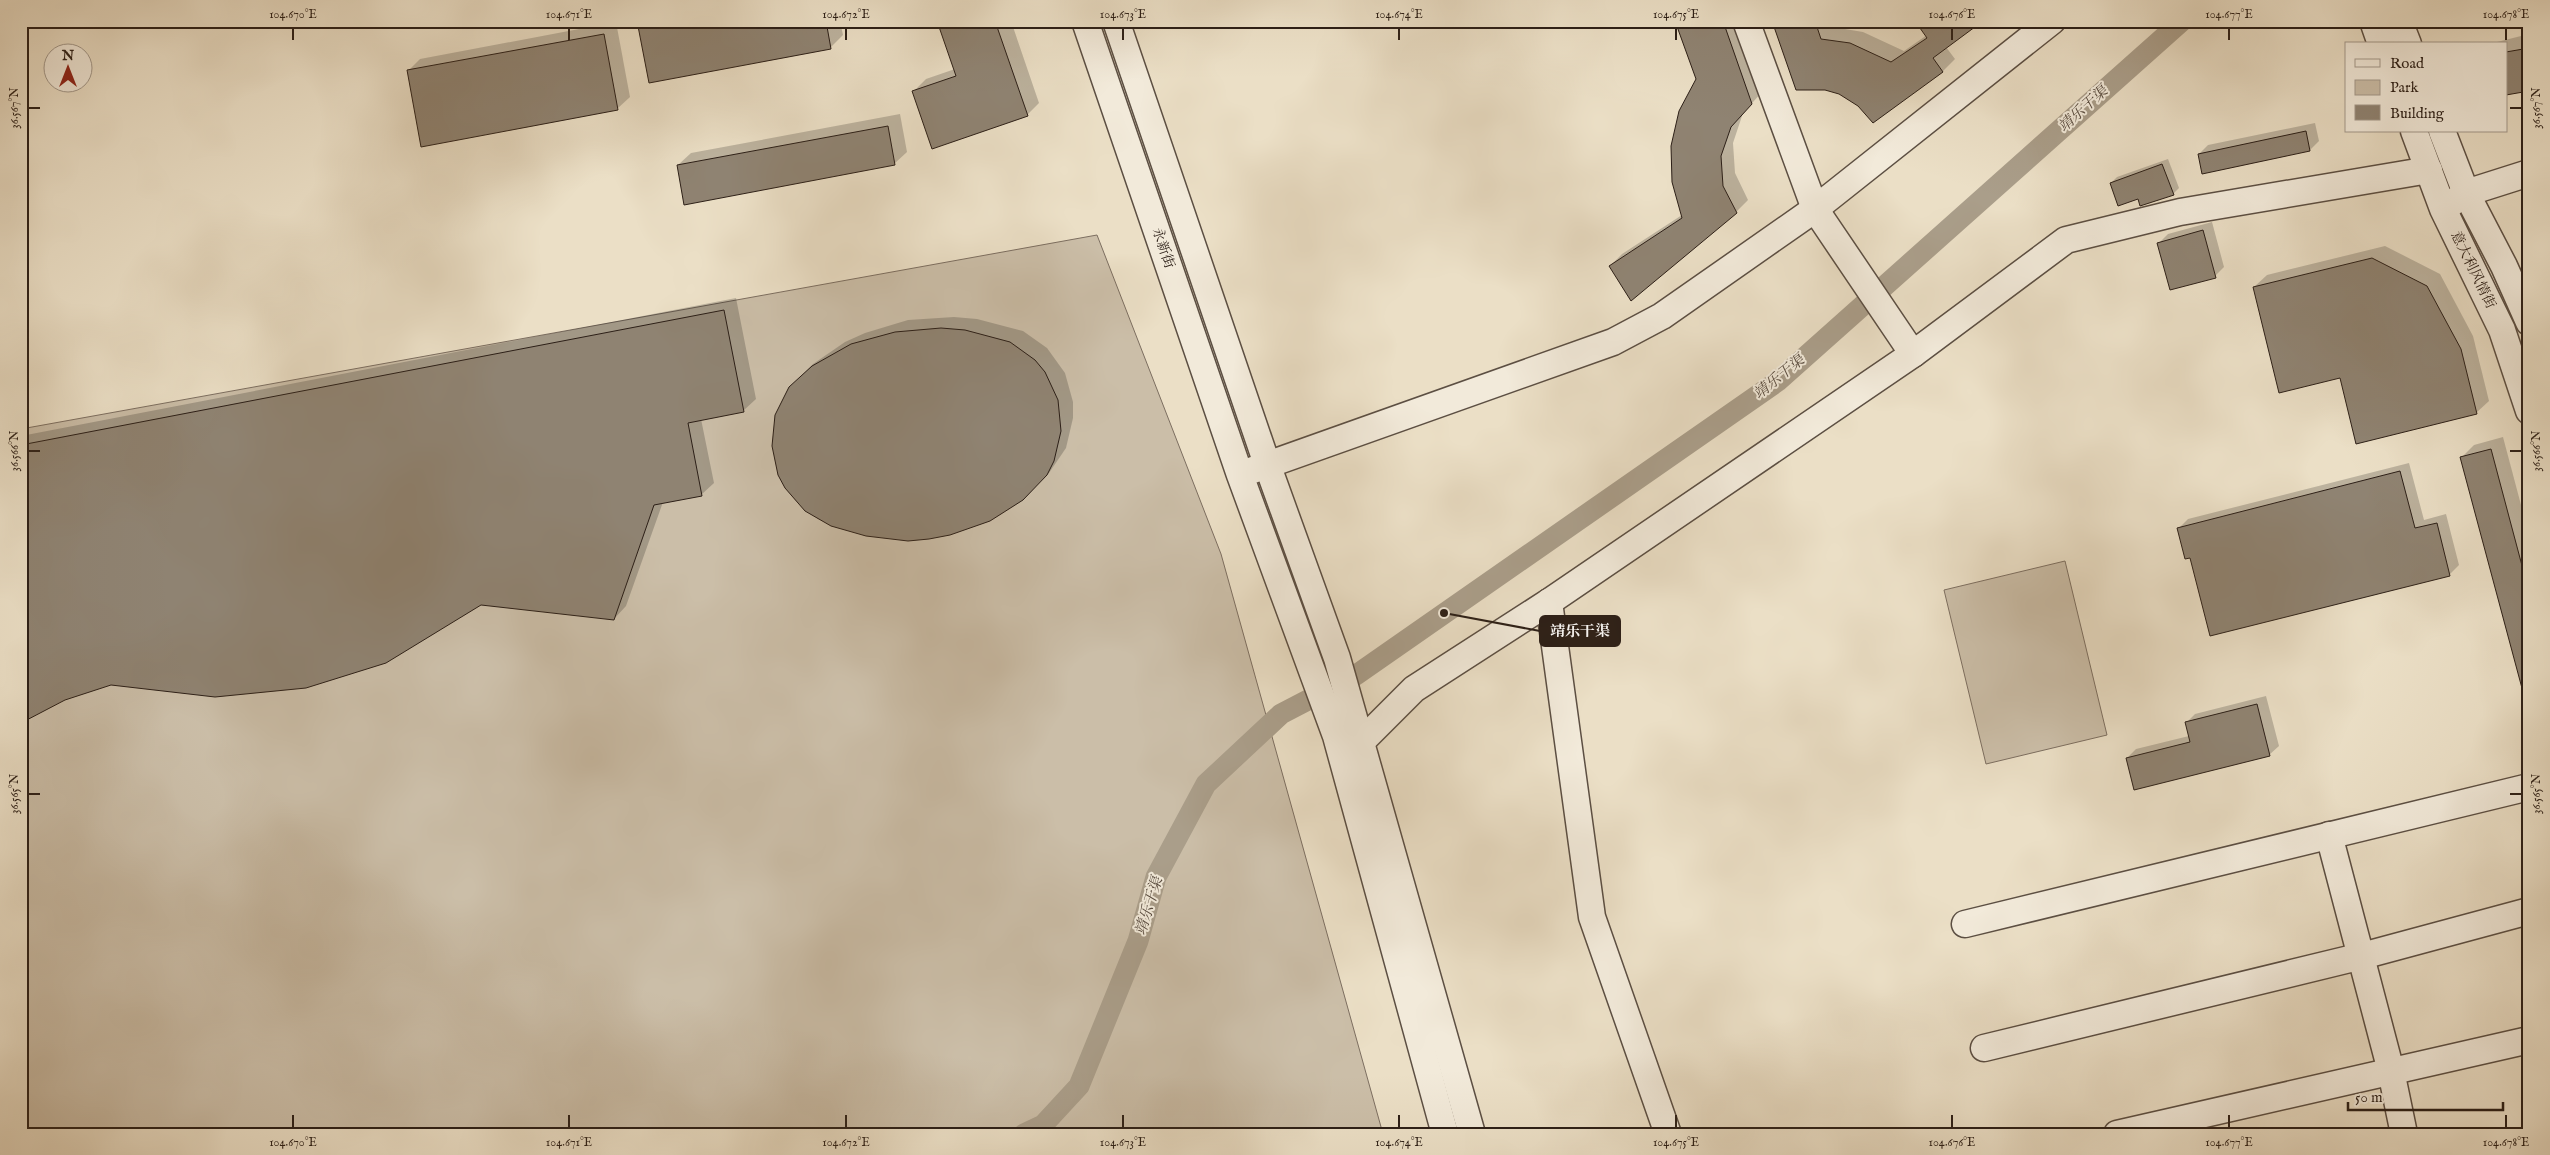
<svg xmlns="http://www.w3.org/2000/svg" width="2550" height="1155" viewBox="0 0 2550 1155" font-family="'IM FELL English','Noto Serif SC',serif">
<rect width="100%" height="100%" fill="#ebdfc6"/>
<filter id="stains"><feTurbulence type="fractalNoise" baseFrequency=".004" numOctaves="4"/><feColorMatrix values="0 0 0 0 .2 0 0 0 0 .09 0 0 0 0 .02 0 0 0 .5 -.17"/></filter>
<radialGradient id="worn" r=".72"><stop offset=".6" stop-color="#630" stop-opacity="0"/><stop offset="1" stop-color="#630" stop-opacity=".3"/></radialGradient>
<g fill="#cbbea8" stroke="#7c6e60">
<polygon points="1097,235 1221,554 1383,1134 21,1134 21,429"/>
<polygon points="2065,561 2107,735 1986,764 1944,590"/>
</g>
<g fill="#0003">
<polygon points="639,21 840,21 843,35 830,48"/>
<polygon points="939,21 1011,21 1039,103 1027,115 914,91 926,79 955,69"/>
<polygon points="1677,21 1739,21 1763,91 1743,113 1733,143 1735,173 1748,200 1736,212 1610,266 1622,254 1682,215 1697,79"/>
<polygon points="1773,21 1831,21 1833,27 1863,32 1904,51 1927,35 1946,47 1955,59 1943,71 1873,121 1859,105"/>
<polygon points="616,22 630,97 617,109 408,71 420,59"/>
<polygon points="2529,34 2529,90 2506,94 2506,44 2489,44"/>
<polygon points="900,114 907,152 894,164 678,165 691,153"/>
<polygon points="2315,123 2319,141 2310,150 2199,154 2208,145"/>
<polygon points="2168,159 2179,188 2173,194 2139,197 2111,183 2117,177"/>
<polygon points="2212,222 2224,267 2215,276 2159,243 2168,234"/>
<polygon points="2385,246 2440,274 2473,336 2489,401 2476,413 2340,377 2254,287 2267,275"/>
<polygon points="736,298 756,399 743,411 701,419 714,483 701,495 663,502 626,606 614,619 480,604 111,684 65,699 21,722 21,436"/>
<polygon points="954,317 977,319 1023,331 1047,348 1065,373 1073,402 1073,418 1066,448 1049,473 1006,510 832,525 818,519 795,500 779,475 775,460 774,430 790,388 813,364 845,342 865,333 908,320"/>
<polygon points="2503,437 2529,535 2529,706 2462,457 2474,445"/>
<polygon points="2409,463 2424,520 2446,514 2459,565 2450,574 2191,556 2179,528 2188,519"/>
<polygon points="2266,696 2279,746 2269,755 2127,758 2136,749 2189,736 2186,723 2195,714"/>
</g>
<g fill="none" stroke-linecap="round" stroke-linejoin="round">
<polyline stroke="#aa9e8a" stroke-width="21" points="1024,1134 1043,1125 1079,1086 1138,941 1156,877 1206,784 1281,714 1356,675 1778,381 2182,21"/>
</g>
<g fill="#8f8372" stroke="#2c1f17">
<polygon points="637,21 826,21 831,49 649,83"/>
<polygon points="937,21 995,21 1028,116 932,149 912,91 956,76"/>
<polygon points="1675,21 1723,21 1752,104 1731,127 1721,156 1723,186 1737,213 1631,301 1609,266 1682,218 1672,182 1671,146 1679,111 1696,79"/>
<polygon points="1772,21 1815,21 1821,39 1850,43 1891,62 1927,38 1915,21 1983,21 1933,58 1943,72 1873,123 1858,106 1839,94 1825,90 1796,90"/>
<polygon points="604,34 618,110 421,147 407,70"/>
<polygon points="2529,48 2529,91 2506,95 2506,52"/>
<polygon points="888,126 895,165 684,205 677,165"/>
<polygon points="2306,131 2310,151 2202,174 2198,154"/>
<polygon points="2162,164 2174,195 2140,206 2138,199 2118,206 2110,183"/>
<polygon points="2203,230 2216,278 2170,290 2157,243"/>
<polygon points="2372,258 2427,286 2461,349 2477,414 2356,444 2340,378 2279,393 2253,287"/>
<polygon points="724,310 744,412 688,423 702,496 654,505 614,620 481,605 386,663 306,688 215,697 111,685 65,700 21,723 21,445"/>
<polygon points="941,328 965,330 1010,342 1035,360 1045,372 1058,400 1061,431 1054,461 1047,475 1023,500 990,521 950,535 929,539 908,541 866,536 831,526 805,511 785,488 778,475 772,446 775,415 789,387 812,366 851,344 895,332"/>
<polygon points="2491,449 2529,592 2529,692 2523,692 2460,457"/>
<polygon points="2400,471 2415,528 2437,523 2450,576 2210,636 2190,558 2185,559 2177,528"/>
<polygon points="2257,704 2270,756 2134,790 2126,758 2190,742 2185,722"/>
</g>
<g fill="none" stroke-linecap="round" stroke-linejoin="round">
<defs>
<g id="minor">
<polyline points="1085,21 1240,475 1336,736 1445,1134"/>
<polyline points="1116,21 1267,464 1337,658 1472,1134"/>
<polyline points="1746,21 1815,209 1913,354"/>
<polyline points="2373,21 2381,44"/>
<polyline points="2399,21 2408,44"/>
<polyline points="2414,131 2443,209 2502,330 2529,411"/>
<polyline points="2442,131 2466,193 2504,266 2529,322"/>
<polyline points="2452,203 2466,193 2529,173"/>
<polyline points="1253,470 1613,342 1662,316 1815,209 2052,21"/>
<polyline points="1549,602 1592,917 1668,1134"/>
<polyline points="1361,742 1414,689 1549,602 1913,354 2066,240 2180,212 2429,170"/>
<polyline points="2329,835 2391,1071 2404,1134"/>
<polyline points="1965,924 2529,787"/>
<polyline points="1984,1048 2362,956 2529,911"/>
<polyline points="2117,1134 2529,1040"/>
</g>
</defs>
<use href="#minor" stroke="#5c4f43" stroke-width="29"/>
<use href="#minor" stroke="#f2eada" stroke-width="26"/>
</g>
<path fill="none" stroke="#2c1f17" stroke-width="2" d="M293 28V40M569 28V40M846 28V40M1123 28V40M1399 28V40M1676 28V40M1952 28V40M2229 28V40M2506 28V40M28 108H40M2510 108H2522M28 451H40M2510 451H2522M28 794H40M2510 794H2522M293 1115V1128M569 1115V1128M846 1115V1128M1123 1115V1128M1399 1115V1128M1676 1115V1128M1952 1115V1128M2229 1115V1128M2506 1115V1128"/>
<g text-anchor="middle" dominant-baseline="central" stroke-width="4" stroke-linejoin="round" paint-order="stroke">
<g font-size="14" fill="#2c1f17" stroke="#f2eada">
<text transform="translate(1163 248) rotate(71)">永新街</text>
<text transform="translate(2473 270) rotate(64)">意大利风情街</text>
</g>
<g font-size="15" font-style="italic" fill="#584b3f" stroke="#f2eada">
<text transform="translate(2083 109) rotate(-42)">靖乐干渠</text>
<text transform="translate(1779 377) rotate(-39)">靖乐干渠</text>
<text transform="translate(1149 906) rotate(-73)">靖乐干渠</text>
</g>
</g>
<path fill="none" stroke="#2c1f17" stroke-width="2" d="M1444 613L1540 631"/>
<circle fill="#2c1f17" stroke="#f2eada" stroke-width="2" cx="1444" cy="613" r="5"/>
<rect fill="#2c1f17" stroke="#2c1f17" stroke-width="2" x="1540" y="616" width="80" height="30" rx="5"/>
<g font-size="15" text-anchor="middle" font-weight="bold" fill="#fff">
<text x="1580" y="636">靖乐干渠</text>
</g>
<rect width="2550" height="1155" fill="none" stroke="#ebdfc6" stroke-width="55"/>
<rect x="2345" y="42" width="162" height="90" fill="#f2eada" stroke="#a3998c"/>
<rect x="2355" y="59" width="25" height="8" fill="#f2eada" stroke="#a3998c"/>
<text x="2390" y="68" font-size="15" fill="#2c1f17">Road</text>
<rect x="2355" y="80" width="25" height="15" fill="#cbbea8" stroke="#a3998c"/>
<text x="2390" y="92" font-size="15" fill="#2c1f17">Park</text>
<rect x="2355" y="105" width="25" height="15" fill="#8f8372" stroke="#a3998c"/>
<text x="2390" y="118" font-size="15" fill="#2c1f17">Building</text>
<g transform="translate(68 68)"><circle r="24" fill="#f2eada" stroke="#a3998c"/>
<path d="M0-4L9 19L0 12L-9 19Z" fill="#8f2418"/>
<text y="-8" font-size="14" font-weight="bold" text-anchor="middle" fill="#2c1f17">N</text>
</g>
<path d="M2348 1102v8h155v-8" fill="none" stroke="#2c1f17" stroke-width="2.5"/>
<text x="2355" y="1102" font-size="15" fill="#2c1f17" stroke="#f2eada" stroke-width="4" paint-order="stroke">50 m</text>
<rect x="28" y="28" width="2494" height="1100" fill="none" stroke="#2c1f17" stroke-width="2"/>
<g font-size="12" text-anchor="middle" fill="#2c1f17">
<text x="293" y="18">104.670°E</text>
<text x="569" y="18">104.671°E</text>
<text x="846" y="18">104.672°E</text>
<text x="1123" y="18">104.673°E</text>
<text x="1399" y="18">104.674°E</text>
<text x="1676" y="18">104.675°E</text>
<text x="1952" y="18">104.676°E</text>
<text x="2229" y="18">104.677°E</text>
<text x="2506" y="18">104.678°E</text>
<text transform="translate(14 108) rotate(-90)" y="4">36.567°N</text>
<text transform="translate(2536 108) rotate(-90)" y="4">36.567°N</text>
<text transform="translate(14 451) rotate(-90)" y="4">36.566°N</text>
<text transform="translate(2536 451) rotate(-90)" y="4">36.566°N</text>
<text transform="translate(14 794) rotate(-90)" y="4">36.565°N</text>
<text transform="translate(2536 794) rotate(-90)" y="4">36.565°N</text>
<text x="293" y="1146">104.670°E</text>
<text x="569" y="1146">104.671°E</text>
<text x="846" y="1146">104.672°E</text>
<text x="1123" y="1146">104.673°E</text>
<text x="1399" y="1146">104.674°E</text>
<text x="1676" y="1146">104.675°E</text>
<text x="1952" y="1146">104.676°E</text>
<text x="2229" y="1146">104.677°E</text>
<text x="2506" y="1146">104.678°E</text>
</g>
<rect width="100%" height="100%" filter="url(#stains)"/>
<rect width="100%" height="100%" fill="url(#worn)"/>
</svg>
